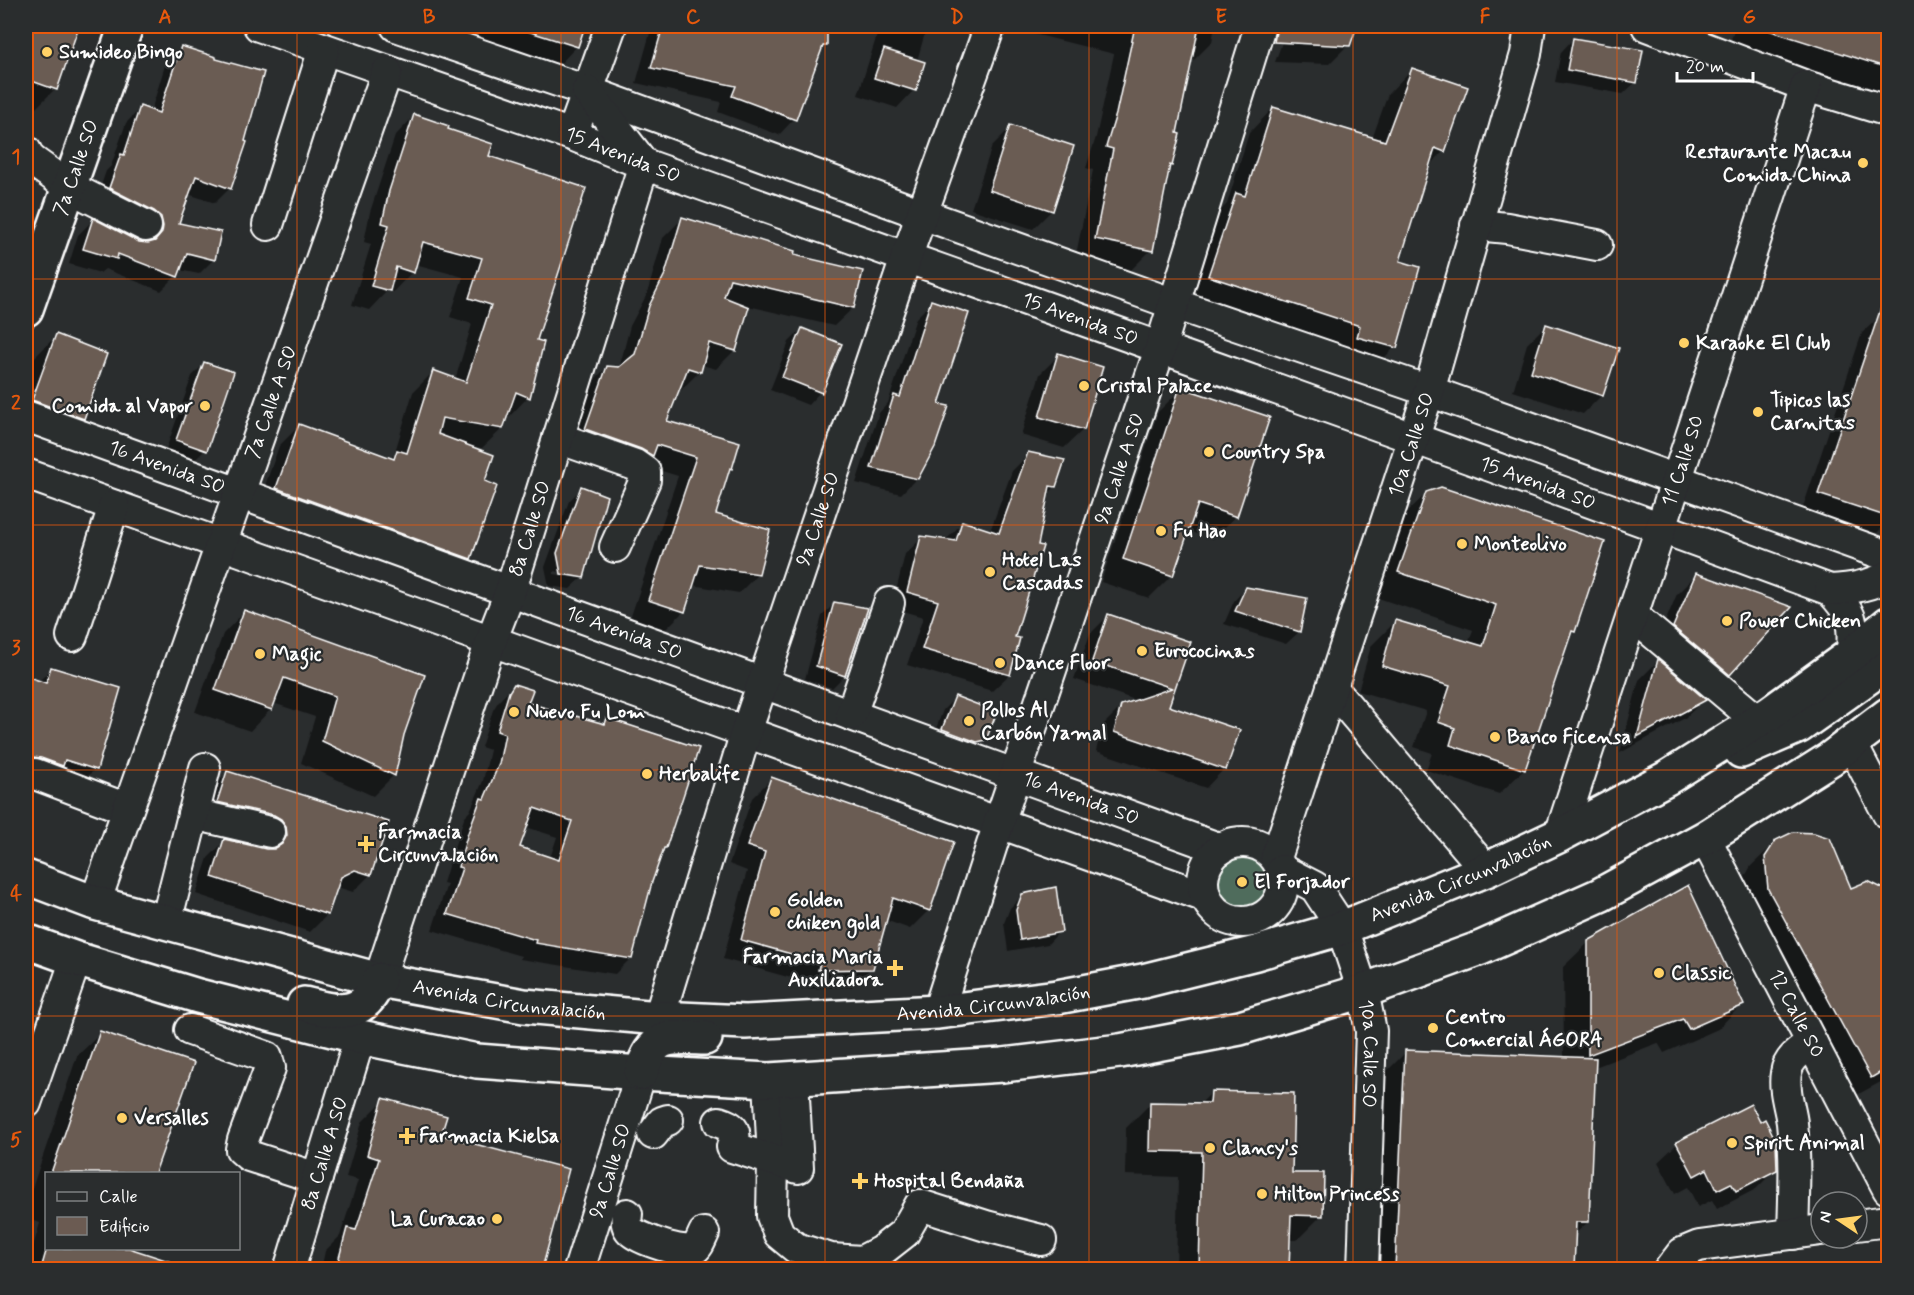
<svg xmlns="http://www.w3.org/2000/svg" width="1914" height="1295" viewBox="0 0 1914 1295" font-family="Mynerve,sans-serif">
<rect width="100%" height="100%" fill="#2a2d2e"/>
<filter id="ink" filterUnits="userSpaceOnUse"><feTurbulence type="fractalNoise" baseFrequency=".0167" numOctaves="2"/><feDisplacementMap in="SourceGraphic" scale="12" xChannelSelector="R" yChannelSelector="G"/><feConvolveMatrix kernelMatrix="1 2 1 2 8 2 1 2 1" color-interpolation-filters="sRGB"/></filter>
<g filter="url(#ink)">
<circle fill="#506c5b" stroke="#a8b6ad" stroke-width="1.5" cx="1244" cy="882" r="29"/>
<g fill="#0007" fill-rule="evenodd">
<polygon points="26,26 77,26 55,89 35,109 26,106"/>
<polygon points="440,26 584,26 577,46 560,64"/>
<polygon points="652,26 825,26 825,46 819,51 794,119 779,135 718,112 721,102 636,83"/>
<polygon points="856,26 927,26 917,61 914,90 897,108 858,95 878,32"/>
<polygon points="1019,26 1215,26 1212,42 1191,63 1151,250 1130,271 1075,260 1093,170 1086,168 1096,137 1114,54 1018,30"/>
<polygon points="1288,26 1355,26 1348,45 1329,64 1275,62"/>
<polygon points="1735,26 1888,26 1888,100 1728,50"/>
<polygon points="1573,39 1636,82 1623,94 1555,82 1561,52"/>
<polygon points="181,47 230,188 215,203 188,194 177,224 214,259 199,274 179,270 176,276 161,291 105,269 100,273 69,264 78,235 93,220 138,243 148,245 146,232 95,203 106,171 111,166 126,123 141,108 151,111 166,62"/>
<polygon points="1412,69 1444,151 1427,168 1399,262 1395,347 1371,371 1185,300 1212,219 1227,204 1249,133 1273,108 1372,139 1388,94"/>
<polygon points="414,116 446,130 487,157 535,341 528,397 509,417 506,416 502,429 482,448 473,447 483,482 470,558 450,578 257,508 279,446 299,426 390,459 394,455 413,392 433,372 455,380 472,324 450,317 463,277 415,264 412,272 393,292 388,290 369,310 352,305 371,244 364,242 370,212 395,136"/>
<polygon points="1011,127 1052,210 1033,229 971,209 992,146"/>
<polygon points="682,219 792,256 853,308 834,326 748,306 735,350 716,369 702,365 700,371 681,390 678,389 665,421 731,468 727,472 714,515 758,574 739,593 692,585 684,611 665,630 630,619 678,476 642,465 567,448 588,386 607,367 619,369 630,326 647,294 663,238"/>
<polygon points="932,302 917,478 901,494 856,483 879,413 888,403 916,318"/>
<polygon points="1879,317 1888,320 1888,522 1876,534 1802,510 1862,333"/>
<polygon points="1546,325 1602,395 1583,414 1513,391 1527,344"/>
<polygon points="802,329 820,392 808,405 770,390 789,342"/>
<polygon points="56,336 82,418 57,443 26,431 26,377 31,361"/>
<polygon points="1059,355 1102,368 1083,430 1064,448 1021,435 1040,374"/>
<polygon points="205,363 205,450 193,462 165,452 192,376"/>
<polygon points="1181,389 1236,516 1213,539 1187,531 1172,575 1149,598 1101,582 1158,412"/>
<polygon points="1029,454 1055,487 1047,495 1013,638 1018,639 1009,675 992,691 907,665 923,617 892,608 905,554 922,538 945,541 962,523 990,531 1012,471"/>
<path d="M582 488 583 577 570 589 549 586 545 567 569 501ZM554 571 577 575V578L554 574Z"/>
<polygon points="1427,493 1573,631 1568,636 1524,770 1499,794 1426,770 1432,753 1414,747 1426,711 1358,691 1371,646 1396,621 1468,643 1473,630 1375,597 1401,518"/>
<polygon points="1696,575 1729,674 1711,693 1655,646 1677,594"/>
<polygon points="1246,588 1305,600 1299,632 1286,644 1224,624 1234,601"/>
<polygon points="834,604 844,676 832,688 805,679 822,616"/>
<polygon points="244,612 402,735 394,775 373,796 301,763 315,717 273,703 271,709 250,731 195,712 223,634"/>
<polygon points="1108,616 1190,643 1168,707 1224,769 1206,788 1096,751 1102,726 1121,707 1138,701 1074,679 1090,634"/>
<polygon points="1658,661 1704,700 1685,718 1620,753 1639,680"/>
<polygon points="51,669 95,769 73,791 26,783 26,677 38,682"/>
<path d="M514 685 527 704 603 725 608 720 662 850 651 882 631 958 615 974 520 959 521 956 432 930 447 884 443 883 453 850 465 816 470 811 483 781 490 750 481 747 493 710 498 702ZM526 827 557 837 550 858 518 848Z"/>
<polygon points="955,698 985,739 972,752 931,742 943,710"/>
<polygon points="228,772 370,875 353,892 337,887 327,915 310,932 196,894 208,858 225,841 270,850 270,844 201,819 211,789"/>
<polygon points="771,779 929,910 910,929 885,920 871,968 852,987 800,989 802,981 723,959 747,871 729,864 752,798"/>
<polygon points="1888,837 1888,847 1885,840"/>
<polygon points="1777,841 1850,890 1868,882 1888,892 1888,1078 1846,1101 1741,883 1751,866"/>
<polygon points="1023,895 1060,931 1048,944 1008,951 1004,923 1010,908"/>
<polygon points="1589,942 1742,1004 1718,1029 1664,1053 1658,1043 1595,1067 1588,1222 1574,1235 1572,1270 1373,1270 1382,1076 1406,1052 1564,1058 1563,967"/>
<polygon points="101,1033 192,1064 154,1174 46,1174 46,1248 126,1248 142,1260 174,1270 26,1270 40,1223 26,1218 26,1206 77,1056"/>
<polygon points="1211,1093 1290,1174 1322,1215 1297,1240 1289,1240 1288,1270 1176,1270 1178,1177 1125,1175 1126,1128 1151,1103 1200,1104"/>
<polygon points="384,1100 439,1136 567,1170 541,1270 321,1270 325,1251 340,1236 358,1180 346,1177 362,1122"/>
<polygon points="1677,1144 1776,1169 1756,1189 1717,1209 1712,1200 1698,1207 1688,1187 1675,1194 1658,1162"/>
</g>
<g fill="#6b5b52" stroke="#fff" stroke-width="1.5" fill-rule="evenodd">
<polygon points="26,26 79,26 57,90 26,79"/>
<polygon points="525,26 585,26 578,47 524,30"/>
<polygon points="663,26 827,26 827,46 823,46 796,120 732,96 736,86 651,68"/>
<polygon points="1135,26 1199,26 1177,133 1180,134 1172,166 1170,165 1153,251 1095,239 1113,149 1106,147 1116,114"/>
<polygon points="1277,26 1357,26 1350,46 1274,42"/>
<polygon points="1769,26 1888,26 1888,68 1768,30"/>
<polygon points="1573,38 1643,50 1637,83 1567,70"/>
<polygon points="181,46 216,57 216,59 264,72 245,141 247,142 231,189 196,176 179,223 221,232 215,260 187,253 178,277 118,254 117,259 83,249 93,218 139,242 148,243 155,241 162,233 163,226 161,217 154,211 109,188 121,154 124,155 140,106 159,113"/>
<polygon points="884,49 925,62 916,91 874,78"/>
<polygon points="1412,68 1468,87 1445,152 1435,148 1400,261 1420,267 1397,348 1357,337 1360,326 1208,276 1236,193 1245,196 1273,107 1385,141"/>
<polygon points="414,114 449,126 448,129 493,144 489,156 586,188 537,340 544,342 530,398 516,392 503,429 442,418 438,434 494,455 485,481 497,486 471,559 276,488 299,424 394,459 397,450 407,453 433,370 466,382 491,305 469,298 482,258 423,242 414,273 396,267 390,291 371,286 389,225 382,223 389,191"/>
<polygon points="1010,125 1074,146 1053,211 989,190"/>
<polygon points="682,217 795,251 794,255 863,271 854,308 730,279 724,297 749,307 736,351 709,343 701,372 688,368 667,421 740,442 732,469 730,468 716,514 770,530 759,574 700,565 685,612 648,600 696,457 657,445 653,456 641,449 585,429 607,366 619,367 635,354 649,306 665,274"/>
<polygon points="1885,296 1888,297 1888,517 1818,494"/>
<polygon points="931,300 969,313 939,404 949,406 935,447 918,479 871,468 894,395 900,397"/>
<polygon points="1546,324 1619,348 1603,396 1531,372"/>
<polygon points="802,328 842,344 822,393 782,377"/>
<polygon points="56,334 107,354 84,419 32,400"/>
<polygon points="1058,353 1103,367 1084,430 1039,417"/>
<polygon points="204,362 234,372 207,451 176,440"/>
<polygon points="1180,387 1270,417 1237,517 1198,504 1173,576 1123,559"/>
<polygon points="1028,452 1065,460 1056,487 1050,486 1038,545 1043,546 1015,637 1020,638 1010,675 922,649 938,601 907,592 921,536 956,541 962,521 999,533"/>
<polygon points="581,486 607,496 584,578 561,574 557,553"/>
<polygon points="1441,487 1605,542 1575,632 1572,631 1525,770 1450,745 1455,728 1438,722 1450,686 1382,666 1395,620 1483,646 1496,605 1398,572 1426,492"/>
<polygon points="1696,573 1792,607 1730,675 1673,627"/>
<polygon points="1246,587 1307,598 1300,632 1235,611"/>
<polygon points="834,602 868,608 845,676 816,666"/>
<polygon points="244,610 425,675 404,735 395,776 322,741 335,696 284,678 272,710 215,690"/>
<polygon points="1108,614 1191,642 1169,706 1240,730 1226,770 1114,732 1121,705 1172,688 1092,661"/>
<polygon points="1658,659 1706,700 1637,737"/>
<polygon points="51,667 121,688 97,770 65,760 63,766 41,758 33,757 26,760 26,676 46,683"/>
<path d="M514 684 533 690 528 703 605 724 607 718 699 748 666 848H664L652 882 632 959 535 943 536 940 447 914 462 868 458 867 468 833 481 798 484 799 499 764 505 734 497 731 509 692ZM534 808 572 821 559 860 520 847Z"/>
<polygon points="955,696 997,712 986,740 977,742 942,729"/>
<polygon points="227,771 389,822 371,875 355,870 341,877 328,915 212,877 224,839 266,849 274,849 282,844 287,835 286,826 281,819 274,815 217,802"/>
<polygon points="771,777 954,842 930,911 893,898 873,969 818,970 820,962 741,940 765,852 747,846"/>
<polygon points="1793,832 1814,833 1830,838 1851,888 1868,881 1888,891 1888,1068 1871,1078 1768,889 1765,857 1776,840"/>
<polygon points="1688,885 1744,1005 1689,1029 1683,1019 1588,1055 1588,941"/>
<polygon points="1056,887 1062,932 1020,940 1016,910 1022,894"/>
<polygon points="100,1031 194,1063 155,1173 51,1173"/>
<polygon points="1405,1050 1596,1058 1589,1222 1576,1222 1574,1269 1395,1269"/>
<polygon points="1211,1091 1294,1093 1292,1173 1324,1173 1323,1216 1291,1215 1289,1269 1199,1269 1202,1152 1149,1151 1150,1102 1210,1103"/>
<polygon points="383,1098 447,1116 441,1135 569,1169 542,1269 336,1269 347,1228 356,1230 379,1159 367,1155"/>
<polygon points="1751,1104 1760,1122 1765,1119 1776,1141 1777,1170 1736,1191 1731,1183 1717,1190 1707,1169 1694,1176 1676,1142"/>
<polygon points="47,1248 129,1248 181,1265 181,1269 41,1269"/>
</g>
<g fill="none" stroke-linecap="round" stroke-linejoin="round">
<defs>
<g id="minor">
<path id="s1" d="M259 26 572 135 644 164C1039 305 1436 444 1830 590 1853 614 1854 622 1852 654"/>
<polyline points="396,26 587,91 922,214 1174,304 1429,391 1888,556"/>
<polyline points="1647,26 1806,86 1888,111"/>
<polyline points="572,135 611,26"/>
<polyline points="26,151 30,159 69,187 146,226"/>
<polyline points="268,225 324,49"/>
<polyline points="1476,225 1507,228 1597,245"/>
<path id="s2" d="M26 416 1221 849"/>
<polyline points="558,438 635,465 645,472 645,480 615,547"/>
<polyline points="26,474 1206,897"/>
<path d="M1830 590C1851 589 1870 586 1888 576"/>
<polyline points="1632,615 1758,721"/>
<polyline points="72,636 114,506"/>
<polyline points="1332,688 1486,870"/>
<polyline points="851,715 889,603"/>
<polyline points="1851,743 1888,814"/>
<polyline points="35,774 127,809"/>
<polyline points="193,814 270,832"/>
<path id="s3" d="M1560 835 1806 86"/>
<path id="s4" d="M1705 838 1888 1189"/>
<circle cx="1243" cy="882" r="40"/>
<path id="s5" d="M1276 858 1429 391 1526 54 1530 26"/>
<path id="s6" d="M1282 870 1315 887 1342 928 1363 991 1371 1031 1363 1270"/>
<path id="s7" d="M95 903 387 72"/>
<polyline points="166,922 205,768"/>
<path id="s8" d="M379 980 491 641 510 592 644 164 587 91"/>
<path id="s9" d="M938 1012 999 823 1160 349 1260 26"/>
<path id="s10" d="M659 1018 746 732 906 258 990 26"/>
<polyline points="190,1030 267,1057 270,1068 243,1140 241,1149 249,1156 317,1178"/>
<polyline points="769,1080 773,1160 772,1216 779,1234 796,1248 831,1259 862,1261 881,1251 904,1233 920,1205 986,1226 1041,1240"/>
<polyline points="26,1103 76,959"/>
<path d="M719 1122C735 1127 737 1131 732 1147L798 1168 793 1079"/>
<polyline points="653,1134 662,1122 668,1120"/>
<path d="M627 1214C626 1220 626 1226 631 1231 639 1239 685 1255 694 1249 699 1246 701 1239 704 1233"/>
<polyline points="1857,1225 1888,1221"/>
<path d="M1793 1234C1794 1197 1796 1160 1792 1123 1790 1107 1783 1090 1786 1073 1788 1058 1801 1051 1812 1043"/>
<path id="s11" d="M289 1270 360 1037"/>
<path id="s12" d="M579 1270 641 1073"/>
<polyline points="1669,1270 1682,1253 1699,1246 1821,1230"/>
</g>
<g id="major">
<path id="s13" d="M26 309 126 26"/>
</g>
<g id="highway">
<polyline points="1741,751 1799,726 1888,663"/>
<path id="s14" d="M26 877 95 903 379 980 524 1006 659 1018 745 1022 938 1012 1057 997 1143 981 1256 953 1342 928 1486 870 1560 835 1667 778 1769 714 1852 654 1888 624"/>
<polyline points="26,941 76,959 198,996 360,1037 477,1061 641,1073 769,1080 1003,1065 1120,1051 1240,1028 1363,991 1481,948 1600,895 1705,838 1830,759 1888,715"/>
<path d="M304 1004C339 1013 363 1019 379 980"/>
<path d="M641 1073C654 1033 668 1037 705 1038"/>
</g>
</defs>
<use href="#minor" stroke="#fff" stroke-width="34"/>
<use href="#major" stroke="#fff" stroke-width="38"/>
<use href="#highway" stroke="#fff" stroke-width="38"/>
<use href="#minor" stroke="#2a2d2e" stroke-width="30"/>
<use href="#major" stroke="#2a2d2e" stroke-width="33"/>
<use href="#highway" stroke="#2a2d2e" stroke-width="33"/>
</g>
</g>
<path fill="none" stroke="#e8590c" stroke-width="1.5" stroke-opacity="0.55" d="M297 26V1270M561 26V1270M825 26V1270M1089 26V1270M1353 26V1270M1617 26V1270M26 279H1888M26 525H1888M26 770H1888M26 1016H1888"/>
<g fill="#ffd166" stroke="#2a2d2e" stroke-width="2">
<circle cx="47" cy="52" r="6"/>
<circle cx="1863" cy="163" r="6"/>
<circle cx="1684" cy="343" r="6"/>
<circle cx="1084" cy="386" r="6"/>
<circle cx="205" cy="406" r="6"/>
<circle cx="1758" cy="412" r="6"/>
<circle cx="1209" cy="452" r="6"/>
<circle cx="1161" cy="531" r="6"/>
<circle cx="1462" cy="544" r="6"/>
<circle cx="990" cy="572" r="6"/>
<circle cx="1727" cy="621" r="6"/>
<circle cx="1142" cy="651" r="6"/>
<circle cx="260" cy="654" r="6"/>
<circle cx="1000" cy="663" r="6"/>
<circle cx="514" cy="712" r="6"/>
<circle cx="969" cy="721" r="6"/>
<circle cx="1495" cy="737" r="6"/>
<circle cx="647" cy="774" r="6"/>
<path d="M363 835h6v6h6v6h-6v6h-6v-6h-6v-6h6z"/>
<circle cx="1242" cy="882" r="6"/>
<circle cx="775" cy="912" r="6"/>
<path d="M892 959h6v6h6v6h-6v6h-6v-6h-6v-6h6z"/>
<circle cx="1659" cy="973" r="6"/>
<circle cx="1433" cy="1028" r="6"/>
<circle cx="122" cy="1118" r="6"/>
<path d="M404 1127h6v6h6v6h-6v6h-6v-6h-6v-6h6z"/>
<circle cx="1732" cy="1143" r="6"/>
<circle cx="1210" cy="1148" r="6"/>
<path d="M857 1172h6v6h6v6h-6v6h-6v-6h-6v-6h6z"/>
<circle cx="1262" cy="1194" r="6"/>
<circle cx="497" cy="1219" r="6"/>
</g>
<g text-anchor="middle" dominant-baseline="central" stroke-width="4.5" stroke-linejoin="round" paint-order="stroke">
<g font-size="20" font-weight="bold" fill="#fff" stroke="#2a2d2e" text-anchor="start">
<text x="59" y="52">Sumideo Bingo</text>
<text x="1851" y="152" text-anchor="end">Restaurante Macau<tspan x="1851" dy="23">Comida China</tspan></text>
<text x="1696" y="343">Karaoke El Club</text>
<text x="1096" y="386">Cristal Palace</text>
<text x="1770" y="400">Tipicos las<tspan x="1770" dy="23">Carnitas</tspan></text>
<text x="193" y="406" text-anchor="end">Comida al Vapor</text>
<text x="1221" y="452">Country Spa</text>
<text x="1173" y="531">Fu Hao</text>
<text x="1474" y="544">Monteolivo</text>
<text x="1002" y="560">Hotel Las<tspan x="1002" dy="23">Cascadas</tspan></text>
<text x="1739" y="621">Power Chicken</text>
<text x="1154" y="651">Eurococinas</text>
<text x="272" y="654">Magic</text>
<text x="1012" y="663">Dance Floor</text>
<text x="981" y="710">Pollos Al<tspan x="981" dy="23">Carbón Yamal</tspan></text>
<text x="526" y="712">Nuevo Fu Lom</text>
<text x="1507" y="737">Banco Ficensa</text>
<text x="659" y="774">Herbalife</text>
<text x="378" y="832">Farmacia<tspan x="378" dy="23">Circunvalación</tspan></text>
<text x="1254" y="882">El Forjador</text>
<text x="787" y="900">Golden<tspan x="787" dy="23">chiken gold</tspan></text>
<text x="883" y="957" text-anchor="end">Farmacia Maria<tspan x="883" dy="23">Auxiliadora</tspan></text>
<text x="1671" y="973">Classic</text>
<text x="1445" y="1017">Centro<tspan x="1445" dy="23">Comercial ÁGORA</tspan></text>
<text x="134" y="1118">Versalles</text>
<text x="419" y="1136">Farmacia Kielsa</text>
<text x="1744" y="1143">Spirit Animal</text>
<text x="1222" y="1148">Clancy's</text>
<text x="874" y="1181">Hospital Bendaña</text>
<text x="1274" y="1194">Hilton Princess</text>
<text x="485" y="1219" text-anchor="end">La Curacao</text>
</g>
<g font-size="20" fill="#fff" stroke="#2a2d2e">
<text stroke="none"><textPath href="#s1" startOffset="386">15 Avenida SO</textPath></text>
<text stroke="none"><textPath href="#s13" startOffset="150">7a Calle SO</textPath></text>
<text stroke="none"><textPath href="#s1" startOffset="872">15 Avenida SO</textPath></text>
<text stroke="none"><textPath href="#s7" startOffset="531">7a Calle A SO</textPath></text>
<text stroke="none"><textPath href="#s5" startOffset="435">10a Calle SO</textPath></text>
<text stroke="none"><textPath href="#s3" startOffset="394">11 Calle SO</textPath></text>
<text stroke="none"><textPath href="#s2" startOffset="150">16 Avenida SO</textPath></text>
<text stroke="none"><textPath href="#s9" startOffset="573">9a Calle A SO</textPath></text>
<text stroke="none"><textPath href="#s1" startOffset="1358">15 Avenida SO</textPath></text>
<text stroke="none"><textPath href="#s10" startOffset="524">9a Calle SO</textPath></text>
<text stroke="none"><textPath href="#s8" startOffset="476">8a Calle SO</textPath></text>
<text stroke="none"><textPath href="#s2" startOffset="636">16 Avenida SO</textPath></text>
<text stroke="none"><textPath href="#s2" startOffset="1122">16 Avenida SO</textPath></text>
<text stroke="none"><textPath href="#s14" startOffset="1472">Avenida Circunvalación</textPath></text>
<text stroke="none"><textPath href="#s14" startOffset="500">Avenida Circunvalación</textPath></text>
<text stroke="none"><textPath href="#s14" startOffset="986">Avenida Circunvalación</textPath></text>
<text stroke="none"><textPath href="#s4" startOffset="198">12 Calle SO</textPath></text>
<text stroke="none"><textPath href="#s6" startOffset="216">10a Calle SO</textPath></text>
<text stroke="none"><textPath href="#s11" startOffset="122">8a Calle A SO</textPath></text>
<text stroke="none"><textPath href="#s12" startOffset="104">9a Calle SO</textPath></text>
</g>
</g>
<rect width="1914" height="1295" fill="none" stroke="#2a2d2e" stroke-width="66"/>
<rect x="45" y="1172" width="195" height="78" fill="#2a2d2e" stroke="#7f8182" stroke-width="1.5"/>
<rect x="57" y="1192" width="30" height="9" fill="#2a2d2e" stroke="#7f8182" stroke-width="1.5"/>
<text x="99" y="1202" font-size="18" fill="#ffffff">Calle</text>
<rect x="57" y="1217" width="30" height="18" fill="#6b5b52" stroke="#7f8182" stroke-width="1.5"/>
<text x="99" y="1232" font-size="18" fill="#ffffff">Edificio</text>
<g transform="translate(1839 1220) rotate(283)"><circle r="28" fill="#2a2d2e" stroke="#7f8182" stroke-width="1.5"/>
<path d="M0-4.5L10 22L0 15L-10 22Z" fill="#ffd166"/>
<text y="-9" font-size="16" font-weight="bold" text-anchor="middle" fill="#ffffff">N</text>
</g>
<path d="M1677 72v9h76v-9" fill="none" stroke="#ffffff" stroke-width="3"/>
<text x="1686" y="72" font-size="18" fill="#ffffff" stroke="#2a2d2e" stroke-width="4.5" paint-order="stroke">20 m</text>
<rect x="33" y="33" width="1848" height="1229" fill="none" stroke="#e8590c" stroke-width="2"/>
<g font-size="20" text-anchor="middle" font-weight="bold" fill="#e8590c">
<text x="165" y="23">A</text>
<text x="429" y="23">B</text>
<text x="693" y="23">C</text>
<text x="957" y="23">D</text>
<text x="1221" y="23">E</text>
<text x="1485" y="23">F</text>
<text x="1749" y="23">G</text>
<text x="16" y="163">1</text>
<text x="16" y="409">2</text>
<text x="16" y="654">3</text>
<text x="16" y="900">4</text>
<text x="16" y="1146">5</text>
</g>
</svg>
